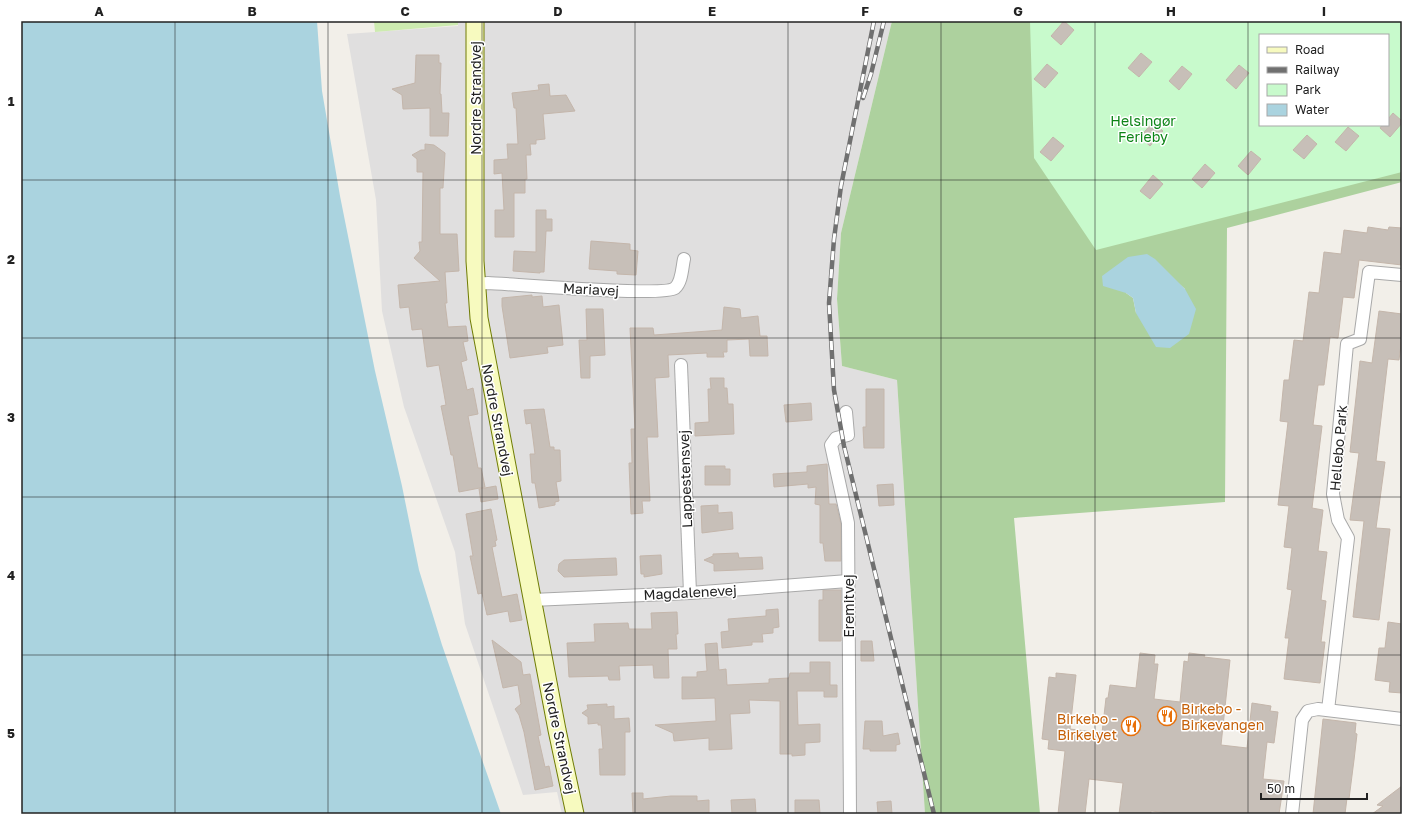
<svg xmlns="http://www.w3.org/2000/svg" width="1423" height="835" viewBox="0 0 1423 835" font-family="'Golos Text',sans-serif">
<rect width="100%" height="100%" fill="#f2efe9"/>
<polygon fill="#e0dfdf" points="458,21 892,21 841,233 837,299 842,366 897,380 925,814 562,814 557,792 523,795 465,624 455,552 404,407 382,311 376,200 347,34 458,26"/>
<polygon fill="#cdebb0" points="374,21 458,21 458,25 375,32"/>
<path fill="#add19e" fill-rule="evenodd" d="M892 21H1402V182L1227 228 1225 502 1014 518 1040 814H925L897 380 842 366 837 299 841 233ZM1260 35H1388V125H1260ZM1169 275 1185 289 1136 313 1133 298 1126 293Z"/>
<path fill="#c8facc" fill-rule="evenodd" d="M1030 21H1402V172L1096 250 1034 158ZM1260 35H1388V125H1260Z"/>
<g fill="#aad3df">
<polygon points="21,21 317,21 322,91 340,196 375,371 402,486 419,570 442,645 501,814 21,814"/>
<polygon points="1147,254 1155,259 1185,289 1196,309 1189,334 1170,348 1156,347 1136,313 1133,298 1126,293 1103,286 1102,276 1128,257"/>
</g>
<g fill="#c7bfb8" stroke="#c4b6ab">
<polygon points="1064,21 1074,30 1061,45 1051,36"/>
<polygon points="1141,53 1152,62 1139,77 1128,68"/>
<polygon points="416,55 439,55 439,63 441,63 440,94 441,94 442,113 449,113 448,136 430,136 430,108 403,109 402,95 392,89 415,83"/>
<polygon points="1047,64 1058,73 1045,88 1034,79"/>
<polygon points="1239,65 1249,73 1236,89 1226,80"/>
<polygon points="1182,66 1192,74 1179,90 1169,81"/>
<polygon points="549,84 550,96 566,95 575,111 543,114 545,139 536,140 536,144 530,144 531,155 526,155 527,179 525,179 525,193 514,193 514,237 495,237 495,210 504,210 502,173 494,174 494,160 508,159 507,144 518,144 516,108 514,108 512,93 539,90 538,85"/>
<polygon points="1393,113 1402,121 1402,123 1390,137 1380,128 1382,125 1388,125 1388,119"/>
<polygon points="1153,122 1163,131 1150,146 1140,137"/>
<polygon points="1348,127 1359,136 1346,151 1335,142"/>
<polygon points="1307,135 1317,144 1304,159 1293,150"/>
<polygon points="1053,137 1064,146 1051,161 1040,152"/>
<polygon points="425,144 434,145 445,153 443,188 440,188 440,234 457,234 459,271 445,272 447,303 445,303 448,327 466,326 468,341 463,342 467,360 461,362 467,390 473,388 478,414 468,416 478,468 481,468 485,487 459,492 453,455 451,455 441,406 446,405 439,365 427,367 422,329 412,330 409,307 400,308 398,285 440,281 414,258 420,251 419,242 422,242 423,172 417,172 417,159 412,155 421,150 425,150"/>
<polygon points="1251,151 1261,159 1248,175 1238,166"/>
<polygon points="1205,164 1215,173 1202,188 1192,179"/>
<polygon points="1153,175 1163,184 1150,199 1140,191"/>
<polygon points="536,210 546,210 546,219 552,219 552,231 546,231 544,272 540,272 540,273 513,271 514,251 536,252"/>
<polygon points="1368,227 1388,230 1389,227 1402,228 1402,265 1359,260 1354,298 1343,297 1338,338 1330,337 1324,385 1318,385 1313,425 1322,426 1312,508 1323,510 1318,551 1327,552 1321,600 1326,601 1321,642 1325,642 1320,683 1284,679 1289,638 1285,638 1292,590 1287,589 1292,548 1284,547 1289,506 1278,505 1288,422 1280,421 1284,380 1289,380 1294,340 1303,341 1309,292 1319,293 1324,252 1341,254 1344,230 1367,233"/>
<polygon points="591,241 630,244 630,250 638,251 636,275 617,274 617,271 589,269"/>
<polygon points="532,295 532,297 542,296 543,307 559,305 563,345 547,347 548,353 510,358 502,306 502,298"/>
<polygon points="724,307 740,309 741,318 758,316 760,336 767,336 768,356 750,356 749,339 727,340 727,352 723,352 724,357 707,357 707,353 668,355 669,377 655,378 658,437 647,437 650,501 642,501 643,513 631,514 629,463 632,463 631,429 635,429 630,328 653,328 654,335 722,330"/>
<polygon points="586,309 603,309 605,355 590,356 590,378 581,378 579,340 587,340"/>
<polygon points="1379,311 1402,314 1402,337 1399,360 1388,359 1376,461 1385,462 1376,528 1390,529 1379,620 1353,617 1364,521 1350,520 1359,453 1350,452 1360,361 1372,363"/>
<polygon points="710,378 724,378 724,388 727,388 728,404 733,404 734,434 695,436 695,423 709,422 708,389 711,389"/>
<polygon points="866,389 884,389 884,448 864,448 863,427 866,427"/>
<polygon points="811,403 812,420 786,422 784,405"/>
<polygon points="544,409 550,447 554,447 554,450 560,450 561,481 556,482 559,501 555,502 555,505 539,508 535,483 532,483 530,454 535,454 531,423 526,424 524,410"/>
<polygon points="827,464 829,504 836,504 841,524 841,561 825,561 823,543 820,543 820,505 815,504 816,487 808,488 808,484 774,487 773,474 807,472 807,466"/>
<polygon points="705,466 725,466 725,469 730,469 730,485 705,485"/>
<polygon points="893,484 894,505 879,506 877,485"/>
<polygon points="496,486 498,499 481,502 479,489"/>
<polygon points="718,505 718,513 732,512 733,529 702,533 701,506"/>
<polygon points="491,509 497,540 495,541 496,546 492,547 502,597 517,594 522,620 510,622 508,611 487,615 482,593 478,594 470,556 473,556 466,514"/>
<polygon points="738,553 739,558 762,557 763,569 714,571 714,564 704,560 713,556 713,554"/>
<polygon points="661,555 662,574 644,577 644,574 641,574 640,556"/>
<polygon points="616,558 617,575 564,577 558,571 559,564 564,560"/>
<polygon points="823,590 841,590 841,641 819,641 819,600 823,600"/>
<polygon points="778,609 779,627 773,628 773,633 762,634 763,642 752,642 752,645 722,648 721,632 729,631 728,619 766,616 766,610"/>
<polygon points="677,612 678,634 676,634 677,649 668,649 669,678 654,678 653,665 619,666 620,680 609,680 608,676 569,677 567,643 595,642 594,624 628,623 629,629 652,629 651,613"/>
<polygon points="1388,622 1402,624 1402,693 1389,692 1390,682 1375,680 1379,648 1385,648"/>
<polygon points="492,640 521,662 523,675 530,674 541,735 538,736 545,767 549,766 553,786 535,790 524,732 519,715 515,709 521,704 518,685 503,688"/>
<polygon points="861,641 872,641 874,661 861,661"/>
<polygon points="717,643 719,670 726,669 727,685 769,683 769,679 789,678 790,673 810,673 810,662 830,662 830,685 837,685 837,697 824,697 824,691 797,691 798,725 820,724 820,742 805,743 805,755 792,756 792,754 780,754 780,701 749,700 750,713 730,714 732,749 709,750 709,738 674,741 673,733 655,725 716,721 715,698 682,699 682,677 697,677 697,672 707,671 705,644"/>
<polygon points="1140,653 1155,655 1154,664 1158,664 1154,699 1180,702 1184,661 1188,662 1189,653 1205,655 1204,657 1230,660 1221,745 1247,748 1252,703 1271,706 1270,711 1278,712 1274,743 1267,742 1263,779 1284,781 1279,814 1179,814 1151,811 1151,814 1119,814 1123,783 1089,779 1085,814 1058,814 1065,751 1048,749 1049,740 1042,739 1049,677 1056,678 1056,673 1076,675 1070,729 1102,733 1106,698 1108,698 1110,685 1136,688"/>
<polygon points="607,704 607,707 614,706 614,719 629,718 630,732 625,732 625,775 600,775 599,749 603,749 601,725 598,725 598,723 588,724 588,717 582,713 588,709 587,705"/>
<polygon points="1323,719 1356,723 1355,733 1357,734 1354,760 1349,799 1347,798 1345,814 1313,814"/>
<polygon points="865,721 882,721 883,736 898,733 900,744 896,745 896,751 870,751 870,749 863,749"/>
<polygon points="1402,786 1402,814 1372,814 1383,806 1377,805"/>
<polygon points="632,793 643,793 643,799 671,796 697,796 697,801 709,800 709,814 633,814"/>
<polygon points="755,799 756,814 732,814 731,800"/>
<polygon points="795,800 819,800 820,814 795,814"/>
<polygon points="891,801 892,814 878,814 877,802"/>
</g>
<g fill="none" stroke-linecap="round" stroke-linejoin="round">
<defs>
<g id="minor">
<path d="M476 284 488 283C513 284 664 297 675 288 682 282 682 268 684 259"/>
<polyline points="681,365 690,593"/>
<polyline points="846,412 848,435 836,438 831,445 848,523 850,814"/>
<polyline points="532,600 690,593 848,581"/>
<polyline points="1328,710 1348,538 1338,520 1333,494 1347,344 1360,339 1369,272 1402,275"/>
<polyline points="1292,814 1302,720 1308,711 1318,709 1402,719"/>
</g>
<polyline id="secondary" points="475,21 475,261 479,318 557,730 575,814"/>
</defs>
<use href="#minor" stroke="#a9a9a9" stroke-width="14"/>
<use href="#secondary" stroke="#707d05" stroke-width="19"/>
<use href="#minor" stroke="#fff" stroke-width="12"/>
<use href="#secondary" stroke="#f7fabf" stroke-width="17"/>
<defs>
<g id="rail">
<polyline points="874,21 841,186 834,239 829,303 834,390 844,446 934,814"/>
<polyline points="863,98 871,74 884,21"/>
</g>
</defs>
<use href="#rail" stroke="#707070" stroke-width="4.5"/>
<use href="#rail" stroke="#fff" stroke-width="3" stroke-dasharray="9" stroke-linecap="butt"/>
</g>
<path fill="none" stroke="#222" stroke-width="1" stroke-opacity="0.55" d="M175 21V814M328 21V814M482 21V814M635 21V814M788 21V814M941 21V814M1095 21V814M1248 21V814M21 180H1402M21 338H1402M21 497H1402M21 655H1402"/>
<defs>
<symbol id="restaurant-ring" viewBox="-11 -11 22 22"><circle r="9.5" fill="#fff" stroke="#e8710a" stroke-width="1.5"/><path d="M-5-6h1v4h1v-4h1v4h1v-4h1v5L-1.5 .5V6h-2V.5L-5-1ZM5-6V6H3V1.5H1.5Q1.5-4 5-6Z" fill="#e8710a"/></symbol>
</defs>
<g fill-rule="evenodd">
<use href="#restaurant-ring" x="1156" y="705" width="22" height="22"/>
<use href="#restaurant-ring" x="1120" y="715" width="22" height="22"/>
</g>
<g text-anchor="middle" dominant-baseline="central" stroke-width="3" stroke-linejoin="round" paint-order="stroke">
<g font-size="14" fill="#222" stroke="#fff">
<text transform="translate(475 98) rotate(-90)">Nordre Strandvej</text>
<text transform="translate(591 289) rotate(3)">Mariavej</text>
<text transform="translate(498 420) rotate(79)">Nordre Strandvej</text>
<text transform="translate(1338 448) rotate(-85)">Hellebo Park</text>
<text transform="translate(685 479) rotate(-92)">Lappestensvej</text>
<text transform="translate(690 592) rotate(-3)">Magdalenevej</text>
<text transform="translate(848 606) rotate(-90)">Eremitvej</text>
<text transform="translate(560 738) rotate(78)">Nordre Strandvej</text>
</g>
<g font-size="14" fill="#0c8416" stroke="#fff">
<text x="1143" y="120">Helsingør<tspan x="1143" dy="16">Ferieby</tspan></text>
</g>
<g font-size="14" fill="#c56008" stroke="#fff" text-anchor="start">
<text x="1181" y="708">Birkebo -<tspan x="1181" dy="16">Birkevangen</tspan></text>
<text x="1117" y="718" text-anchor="end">Birkebo -<tspan x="1117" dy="16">Birkelyet</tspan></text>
</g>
</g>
<rect width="1423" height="835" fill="none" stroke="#ffffff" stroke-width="44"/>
<rect x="1259" y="34" width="130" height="92" fill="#ffffff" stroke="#a7a7a7"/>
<rect x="1267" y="47" width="20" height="6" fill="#f7fabf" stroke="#a7a7a7"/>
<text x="1295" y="54" font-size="12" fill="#222222">Road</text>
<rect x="1267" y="67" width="20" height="6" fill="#707070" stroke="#a7a7a7"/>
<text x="1295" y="74" font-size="12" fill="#222222">Railway</text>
<rect x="1267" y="84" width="20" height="12" fill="#c8facc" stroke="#a7a7a7"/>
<text x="1295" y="94" font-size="12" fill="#222222">Park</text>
<rect x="1267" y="104" width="20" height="12" fill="#aad3df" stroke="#a7a7a7"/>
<text x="1295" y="114" font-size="12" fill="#222222">Water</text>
<path d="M1261 793v6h106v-6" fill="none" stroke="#222222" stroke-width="2"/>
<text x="1267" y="793" font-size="12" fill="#222222" stroke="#ffffff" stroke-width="3" paint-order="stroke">50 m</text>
<rect x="22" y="22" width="1379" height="791" fill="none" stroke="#222" stroke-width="1.5"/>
<g font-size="13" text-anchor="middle" font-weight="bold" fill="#222">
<text x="99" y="16">A</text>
<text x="252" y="16">B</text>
<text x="405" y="16">C</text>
<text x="558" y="16">D</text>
<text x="712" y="16">E</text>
<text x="865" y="16">F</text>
<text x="1018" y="16">G</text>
<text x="1171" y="16">H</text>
<text x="1324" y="16">I</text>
<text x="11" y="106">1</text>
<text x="11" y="264">2</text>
<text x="11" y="422">3</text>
<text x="11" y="580">4</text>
<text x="11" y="738">5</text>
</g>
</svg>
